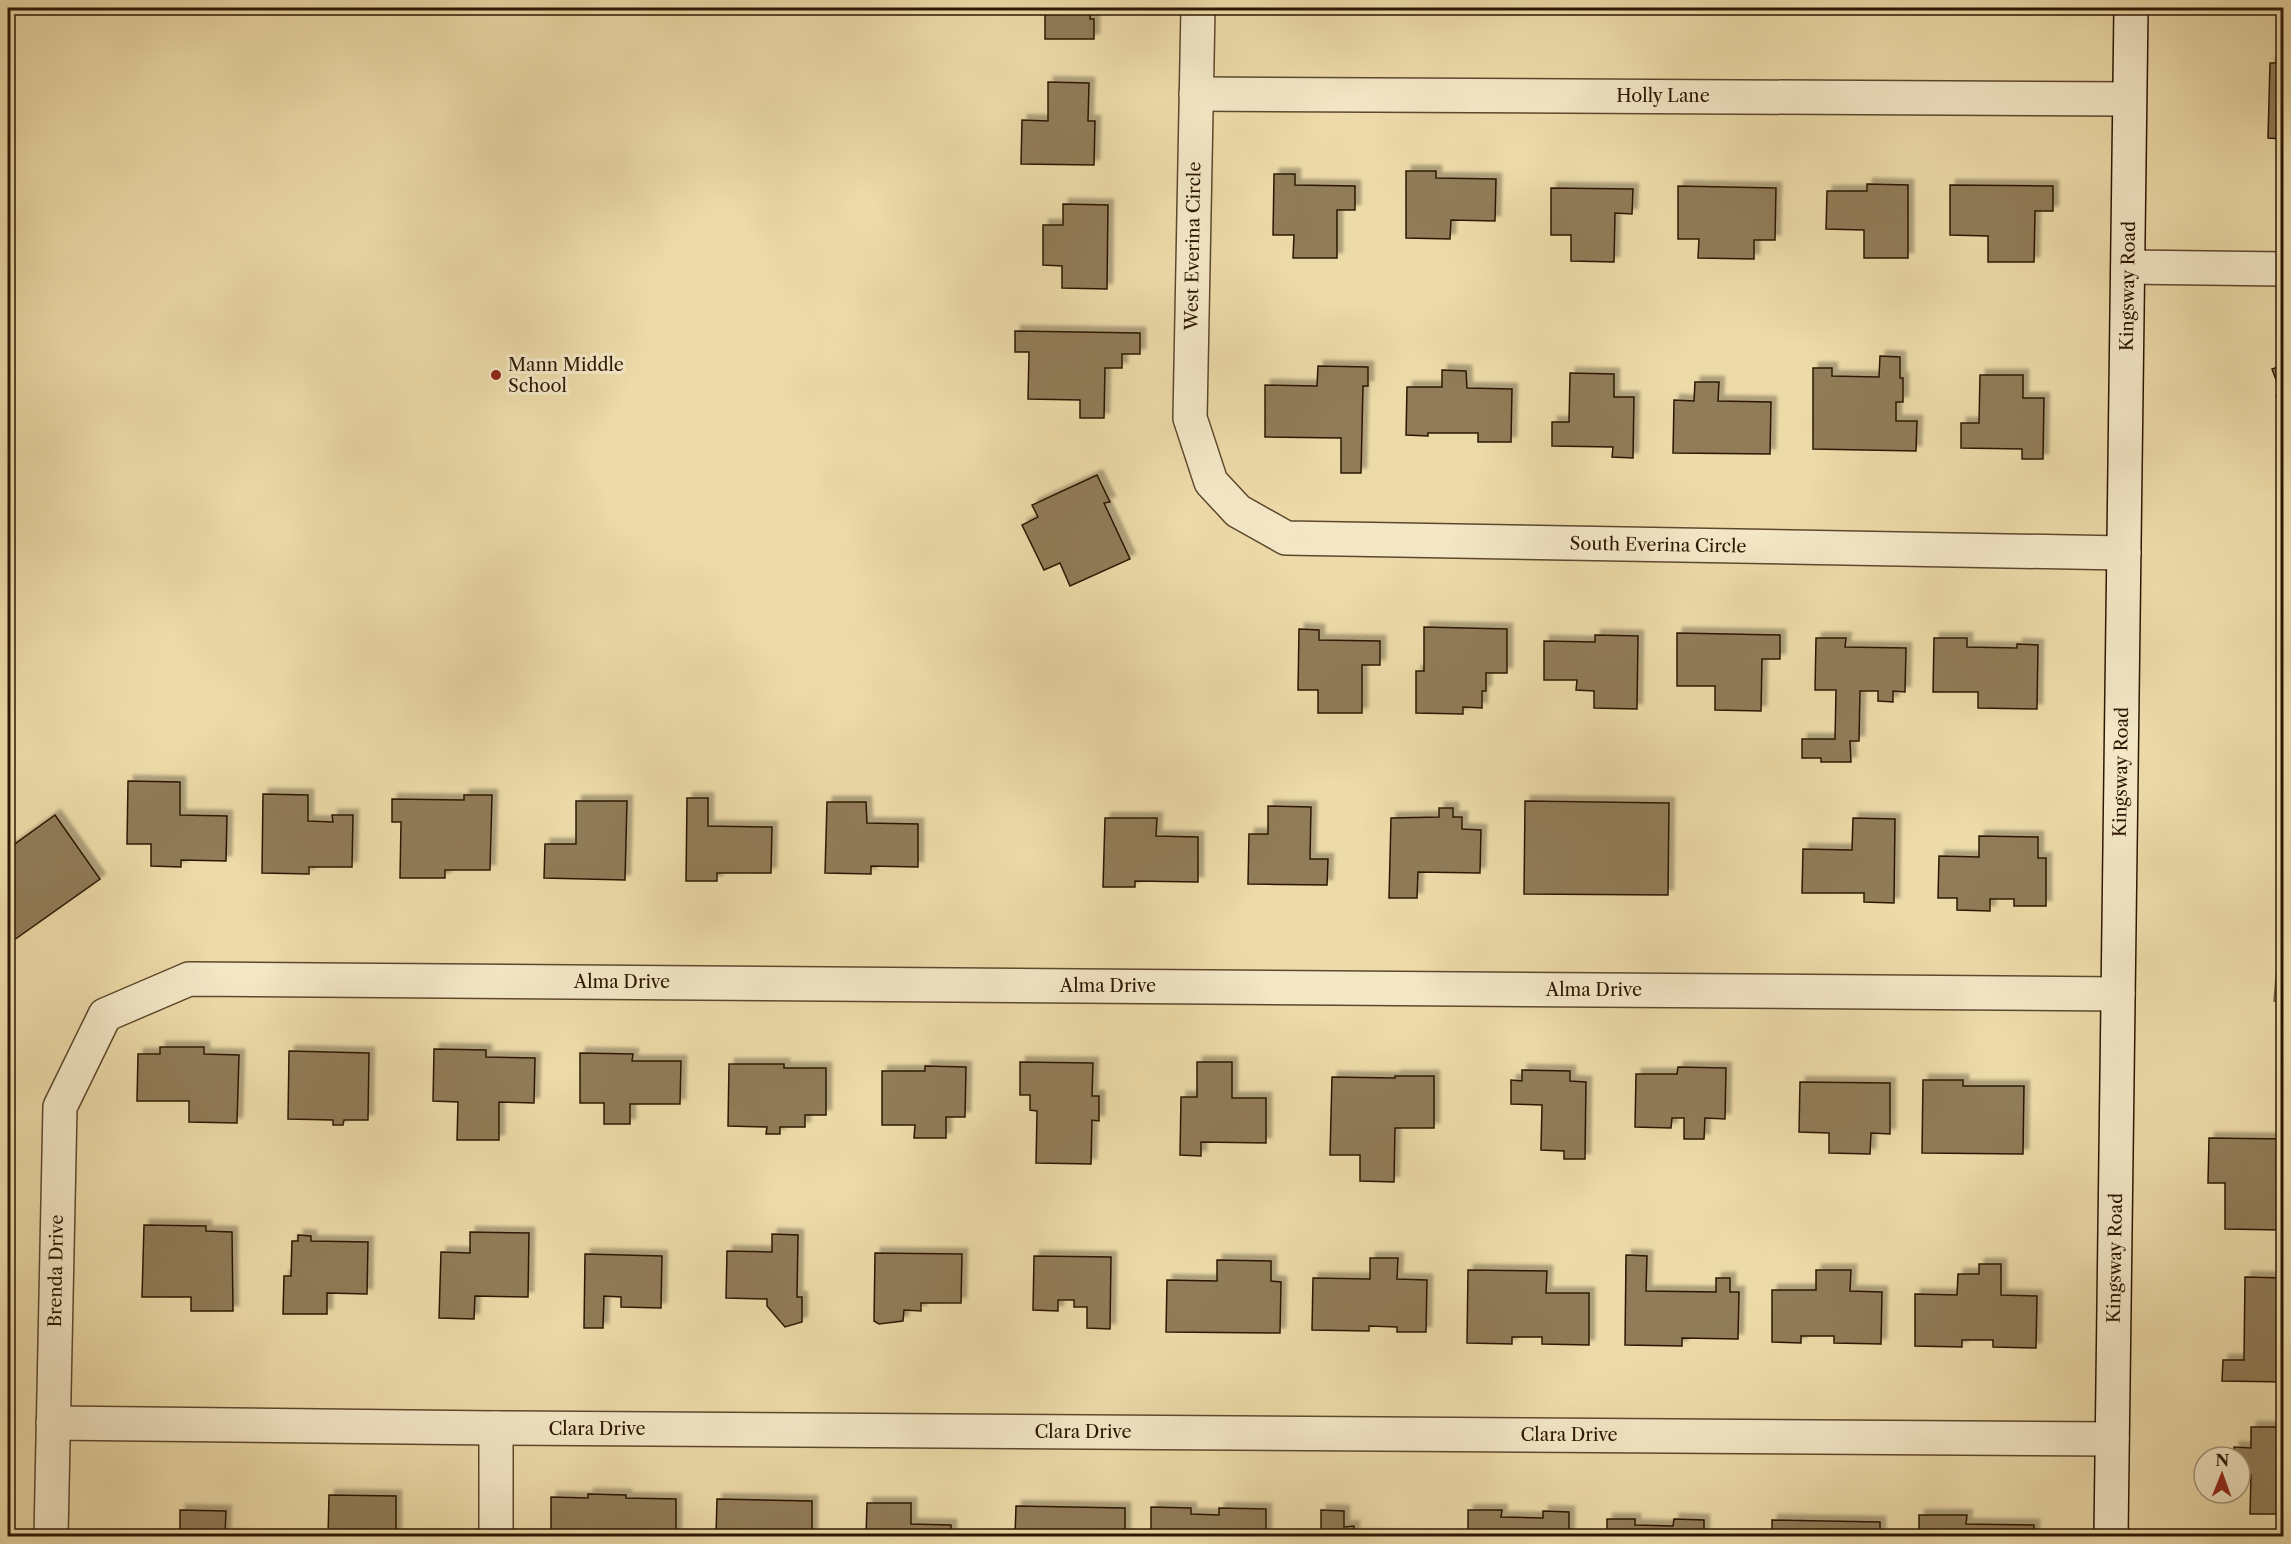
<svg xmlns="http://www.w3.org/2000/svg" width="2291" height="1544" viewBox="0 0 2291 1544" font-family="'Libre Caslon Text',serif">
<defs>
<filter id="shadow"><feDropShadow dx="5.5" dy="-5.5" stdDeviation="1.5" flood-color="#0004"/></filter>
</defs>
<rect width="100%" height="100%" fill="#ecdaa8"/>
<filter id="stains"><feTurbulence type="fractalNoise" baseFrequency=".00333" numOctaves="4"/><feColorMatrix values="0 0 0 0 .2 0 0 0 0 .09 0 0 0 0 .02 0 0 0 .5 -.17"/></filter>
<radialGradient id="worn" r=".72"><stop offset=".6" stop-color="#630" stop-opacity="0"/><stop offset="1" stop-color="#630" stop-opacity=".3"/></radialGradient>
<polygon fill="#ab9870" stroke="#796445" stroke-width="1.5" points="2283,894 2284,894 2283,1002 2274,1001"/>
<g fill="#907c59" stroke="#2d1704" stroke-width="1.5" filter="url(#shadow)">
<polygon points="1045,8 1091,8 1090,19 1094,19 1094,39 1045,39"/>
<polygon points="1331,8 1369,8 1369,11 1331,10"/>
<polygon points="2270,63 2284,63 2284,139 2268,138"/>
<polygon points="1048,82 1089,83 1088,121 1095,121 1094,165 1021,164 1022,120 1048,121"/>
<polygon points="1406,171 1436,171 1436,178 1496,179 1495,221 1451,220 1450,239 1406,238"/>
<polygon points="1274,174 1295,174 1295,185 1355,186 1355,210 1337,210 1337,258 1293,258 1294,235 1273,235"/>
<polygon points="1867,184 1908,185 1908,258 1864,258 1864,230 1826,229 1827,191 1867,191"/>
<polygon points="1950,185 2053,186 2053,211 2035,211 2034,262 1988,262 1988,236 1950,235"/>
<polygon points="1678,186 1776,188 1775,240 1754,240 1754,259 1698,258 1699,239 1678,239"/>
<polygon points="1551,188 1633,189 1632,214 1615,213 1614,262 1571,261 1571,235 1551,235"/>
<polygon points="1063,204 1108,205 1107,289 1062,288 1062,266 1043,265 1043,225 1063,225"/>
<polygon points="1015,331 1140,333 1140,354 1122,354 1122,368 1105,368 1104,418 1080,418 1080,400 1028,399 1029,352 1015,352"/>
<polygon points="1880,356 1900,357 1900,378 1903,378 1903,402 1896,402 1896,421 1917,421 1916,451 1813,449 1813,368 1832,368 1832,376 1879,377"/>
<polygon points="2284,365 2284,401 2283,399 2278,401 2276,395 2281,393 2272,369"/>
<polygon points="1318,366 1368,367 1368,386 1363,386 1361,473 1341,473 1341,438 1265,437 1265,385 1317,386"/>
<polygon points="1442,370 1466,371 1467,388 1512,389 1511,442 1478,442 1478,433 1428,433 1428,436 1406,435 1407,387 1442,387"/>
<polygon points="1570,373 1614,374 1614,397 1634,397 1633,458 1612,457 1613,447 1552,446 1552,422 1569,422"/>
<polygon points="1980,375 2023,375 2023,398 2044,398 2043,459 2022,459 2022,449 1961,448 1961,423 1979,423"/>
<polygon points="1695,382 1719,382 1718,401 1771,402 1770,454 1673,453 1674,400 1694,401"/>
<polygon points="1097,475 1110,502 1104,503 1130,559 1070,586 1060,563 1044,570 1022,525 1038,517 1032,505"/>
<polygon points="1424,627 1507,629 1507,673 1486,673 1486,691 1482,691 1482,708 1463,707 1463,714 1416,713 1416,671 1424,671"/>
<polygon points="1299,629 1319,630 1319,640 1380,641 1380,665 1362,665 1362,713 1318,713 1318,690 1298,690"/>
<polygon points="1677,633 1780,635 1780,659 1762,659 1761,711 1715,710 1715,686 1677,686"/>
<polygon points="1595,635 1638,636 1637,709 1594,708 1594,691 1576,690 1577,680 1544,680 1544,641 1595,642"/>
<polygon points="1816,638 1846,638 1845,647 1906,648 1905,692 1893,691 1893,702 1878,701 1878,691 1860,691 1859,741 1850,741 1851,762 1821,762 1821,758 1802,758 1802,739 1835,739 1836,690 1815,690"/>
<polygon points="1934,638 1967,638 1967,647 2017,648 2017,644 2038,645 2037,709 1978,708 1978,692 1933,692"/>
<polygon points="128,781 180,782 180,815 227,816 226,861 181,860 181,867 151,866 151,844 127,844"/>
<polygon points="263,794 308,795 308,821 333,822 332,815 353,815 352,867 309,867 309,874 262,873"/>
<polygon points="464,795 492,795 490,870 445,870 445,878 400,878 401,822 392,822 392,799 464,800"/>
<polygon points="687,798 708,798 708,826 772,827 771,873 717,873 717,881 686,881"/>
<polygon points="576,801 627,801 625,880 544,878 545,844 576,844"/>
<polygon points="1525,801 1669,803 1668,895 1524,894"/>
<polygon points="827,802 866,802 867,823 918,824 918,867 871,866 871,874 825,873"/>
<polygon points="1268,806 1311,807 1310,859 1328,859 1327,885 1248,884 1249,834 1268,834"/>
<polygon points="1439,808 1453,808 1453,817 1462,817 1462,829 1481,830 1480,873 1418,872 1417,898 1389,898 1391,818 1439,817"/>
<polygon points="55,815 100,879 14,940 8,931 8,849"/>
<polygon points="1105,818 1157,818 1156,836 1198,837 1198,882 1135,881 1135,887 1103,887"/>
<polygon points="1853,818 1895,819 1894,903 1864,902 1864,893 1802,893 1803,849 1852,850"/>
<polygon points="1979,836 2038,837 2038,858 2046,858 2046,906 2014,906 2014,899 1990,899 1990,911 1957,910 1957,898 1938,898 1939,856 1979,857"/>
<polygon points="160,1047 204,1047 204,1054 239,1055 237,1123 189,1122 189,1101 137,1101 138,1054 160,1054"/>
<polygon points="434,1049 486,1050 486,1057 535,1058 534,1103 499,1102 499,1140 457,1140 458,1102 433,1101"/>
<polygon points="289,1051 369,1053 368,1120 344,1120 343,1125 333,1125 333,1120 288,1119"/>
<polygon points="580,1053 633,1054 632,1061 681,1061 680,1104 630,1104 630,1124 604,1124 604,1103 580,1103"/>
<polygon points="1020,1062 1093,1063 1092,1096 1099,1096 1099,1121 1092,1120 1091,1164 1036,1163 1037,1111 1030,1110 1030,1095 1020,1095"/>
<polygon points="1197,1062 1232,1062 1232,1098 1266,1098 1266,1143 1201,1142 1201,1156 1180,1155 1181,1097 1197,1097"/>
<polygon points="729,1064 784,1064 784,1068 826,1068 826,1115 805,1115 805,1127 780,1127 780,1134 766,1134 767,1127 728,1126"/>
<polygon points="925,1066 966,1067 965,1117 946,1117 946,1138 914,1138 915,1125 882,1125 882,1071 925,1071"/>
<polygon points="1678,1067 1726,1068 1725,1119 1705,1118 1704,1139 1684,1139 1684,1118 1672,1118 1671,1128 1635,1127 1636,1074 1677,1074"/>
<polygon points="1522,1070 1570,1071 1570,1081 1586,1082 1585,1159 1564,1159 1564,1151 1541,1150 1542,1105 1511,1104 1511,1080 1522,1081"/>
<polygon points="1395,1076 1434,1076 1434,1128 1395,1128 1394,1182 1360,1181 1360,1155 1330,1155 1332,1077 1395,1078"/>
<polygon points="1923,1080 1963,1080 1963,1086 2024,1086 2023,1154 1922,1153"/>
<polygon points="1800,1082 1890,1083 1890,1134 1871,1133 1870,1154 1829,1153 1829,1133 1799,1132"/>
<polygon points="2209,1138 2284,1139 2283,1230 2225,1229 2225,1183 2208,1183"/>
<polygon points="144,1225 206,1226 206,1231 232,1232 233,1311 191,1311 191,1297 142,1297"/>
<polygon points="470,1232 529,1233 528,1297 475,1296 474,1319 439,1318 441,1252 470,1253"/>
<polygon points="772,1234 798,1235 797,1297 802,1297 802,1322 785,1327 767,1306 767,1299 726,1298 727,1251 772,1252"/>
<polygon points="298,1235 311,1236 311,1241 368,1242 367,1294 327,1293 327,1314 283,1314 284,1276 291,1276 292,1241 298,1241"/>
<polygon points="875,1253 962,1254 961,1303 921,1303 921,1311 904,1310 903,1321 879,1324 874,1321"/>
<polygon points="585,1254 662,1256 661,1308 621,1307 621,1297 604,1296 603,1328 584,1328"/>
<polygon points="1626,1255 1647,1256 1646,1291 1716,1292 1716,1278 1730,1278 1730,1292 1739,1292 1738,1339 1682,1338 1682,1346 1625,1345"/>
<polygon points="1034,1256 1111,1257 1110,1329 1087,1328 1087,1307 1074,1307 1074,1300 1058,1300 1058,1311 1033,1310"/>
<polygon points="1370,1258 1398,1258 1397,1279 1427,1280 1426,1332 1397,1332 1397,1327 1369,1326 1369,1331 1312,1330 1313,1278 1370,1279"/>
<polygon points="1217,1260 1271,1261 1271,1281 1281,1282 1280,1333 1166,1332 1167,1280 1217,1281"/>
<polygon points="1979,1264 2001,1264 2001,1295 2037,1296 2036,1348 1993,1347 1993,1340 1962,1340 1962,1347 1915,1346 1915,1294 1957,1295 1958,1274 1979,1274"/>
<polygon points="1468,1270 1547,1271 1546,1293 1589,1293 1589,1345 1542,1344 1542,1337 1512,1337 1512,1344 1467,1343"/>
<polygon points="1816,1270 1851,1270 1850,1291 1882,1292 1881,1344 1834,1343 1834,1336 1801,1336 1801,1343 1772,1342 1772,1290 1816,1290"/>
<polygon points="2245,1277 2284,1278 2284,1382 2222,1381 2223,1360 2244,1360"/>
<polygon points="2251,1427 2284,1427 2284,1514 2250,1514 2251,1475 2240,1475 2240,1457 2234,1457 2234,1447 2251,1448"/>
<polygon points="588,1494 626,1495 626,1498 676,1499 676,1536 551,1536 551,1497 588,1498"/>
<polygon points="329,1495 396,1496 396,1536 328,1536"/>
<polygon points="717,1499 812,1501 812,1536 716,1536"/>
<polygon points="867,1503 911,1503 911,1524 951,1525 951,1536 866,1536"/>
<polygon points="1016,1506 1125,1508 1125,1536 1015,1536"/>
<polygon points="1151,1507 1191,1508 1191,1514 1219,1515 1219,1508 1266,1509 1266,1536 1151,1536"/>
<polygon points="180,1510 226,1511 225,1535 248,1536 180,1536"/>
<polygon points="1321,1510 1344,1511 1344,1527 1354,1526 1354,1535 1411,1536 1321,1536"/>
<polygon points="1468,1510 1502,1510 1501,1517 1543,1518 1543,1511 1569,1512 1569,1536 1468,1536"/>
<polygon points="1919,1515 1967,1515 1966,1524 2034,1525 2034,1536 1919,1536"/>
<polygon points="1607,1519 1635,1519 1635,1525 1673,1526 1674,1519 1704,1520 1704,1536 1607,1536"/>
<polygon points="1772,1520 1880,1522 1880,1536 1772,1536"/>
</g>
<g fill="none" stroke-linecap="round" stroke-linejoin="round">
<defs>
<g id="street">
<polyline points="1198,8 1190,418 1211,482 1238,511 1286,538 2124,553"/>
<polyline points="1196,94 2129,99"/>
<polyline points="2128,267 2284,269"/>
<polyline points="53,1423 496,1428 2112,1439"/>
<polyline points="51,1536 60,1107 105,1015 189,979 2118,994"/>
<polyline points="496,1536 496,1428"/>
</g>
<polyline id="secondary" points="2111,1536 2131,8"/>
</defs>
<use href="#street" stroke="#5d482d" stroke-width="36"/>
<use href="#secondary" stroke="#2d1704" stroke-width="36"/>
<use href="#street" stroke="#f3e7c6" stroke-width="33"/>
<use href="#secondary" stroke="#f3e7c6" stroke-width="33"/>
</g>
<circle fill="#8f2418" stroke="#f3e7c6" stroke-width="2" cx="496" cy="375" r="6"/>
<g text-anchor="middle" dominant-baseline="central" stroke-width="6" stroke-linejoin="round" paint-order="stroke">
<g font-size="18" fill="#2d1704" stroke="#f3e7c6">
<text x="1663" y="96">Holly Lane</text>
<text transform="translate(1193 246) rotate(-89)">West Everina Circle</text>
<text transform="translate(2128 286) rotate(-89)">Kingsway Road</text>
<text transform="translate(1658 545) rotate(1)">South Everina Circle</text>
<text transform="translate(2121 772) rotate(-89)">Kingsway Road</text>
<text x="622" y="982">Alma Drive</text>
<text x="1108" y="986">Alma Drive</text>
<text x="1594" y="990">Alma Drive</text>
<text transform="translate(2115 1258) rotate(-89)">Kingsway Road</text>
<text transform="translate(56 1271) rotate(-89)">Brenda Drive</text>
<text x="597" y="1429">Clara Drive</text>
<text x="1083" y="1432">Clara Drive</text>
<text x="1569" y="1435">Clara Drive</text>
</g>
<g font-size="18" fill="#2d1704" stroke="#f3e7c6" text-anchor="start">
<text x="508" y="365">Mann Middle<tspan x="508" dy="21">School</tspan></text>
</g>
</g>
<rect width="2291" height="1544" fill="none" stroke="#ecdaa8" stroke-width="30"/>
<rect x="9" y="9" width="2273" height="1526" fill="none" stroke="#2d1704" stroke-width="3"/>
<rect x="15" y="15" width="2261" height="1514" fill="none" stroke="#2d1704" stroke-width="1.5"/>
<g transform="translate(2222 1475) rotate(1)"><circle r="28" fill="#f3e7c6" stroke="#a49478" stroke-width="1.5"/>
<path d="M0-4.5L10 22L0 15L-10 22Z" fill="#8f2418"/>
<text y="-9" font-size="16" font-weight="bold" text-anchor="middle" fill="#2d1704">N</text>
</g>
<rect width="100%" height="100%" filter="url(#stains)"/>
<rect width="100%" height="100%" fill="url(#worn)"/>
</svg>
